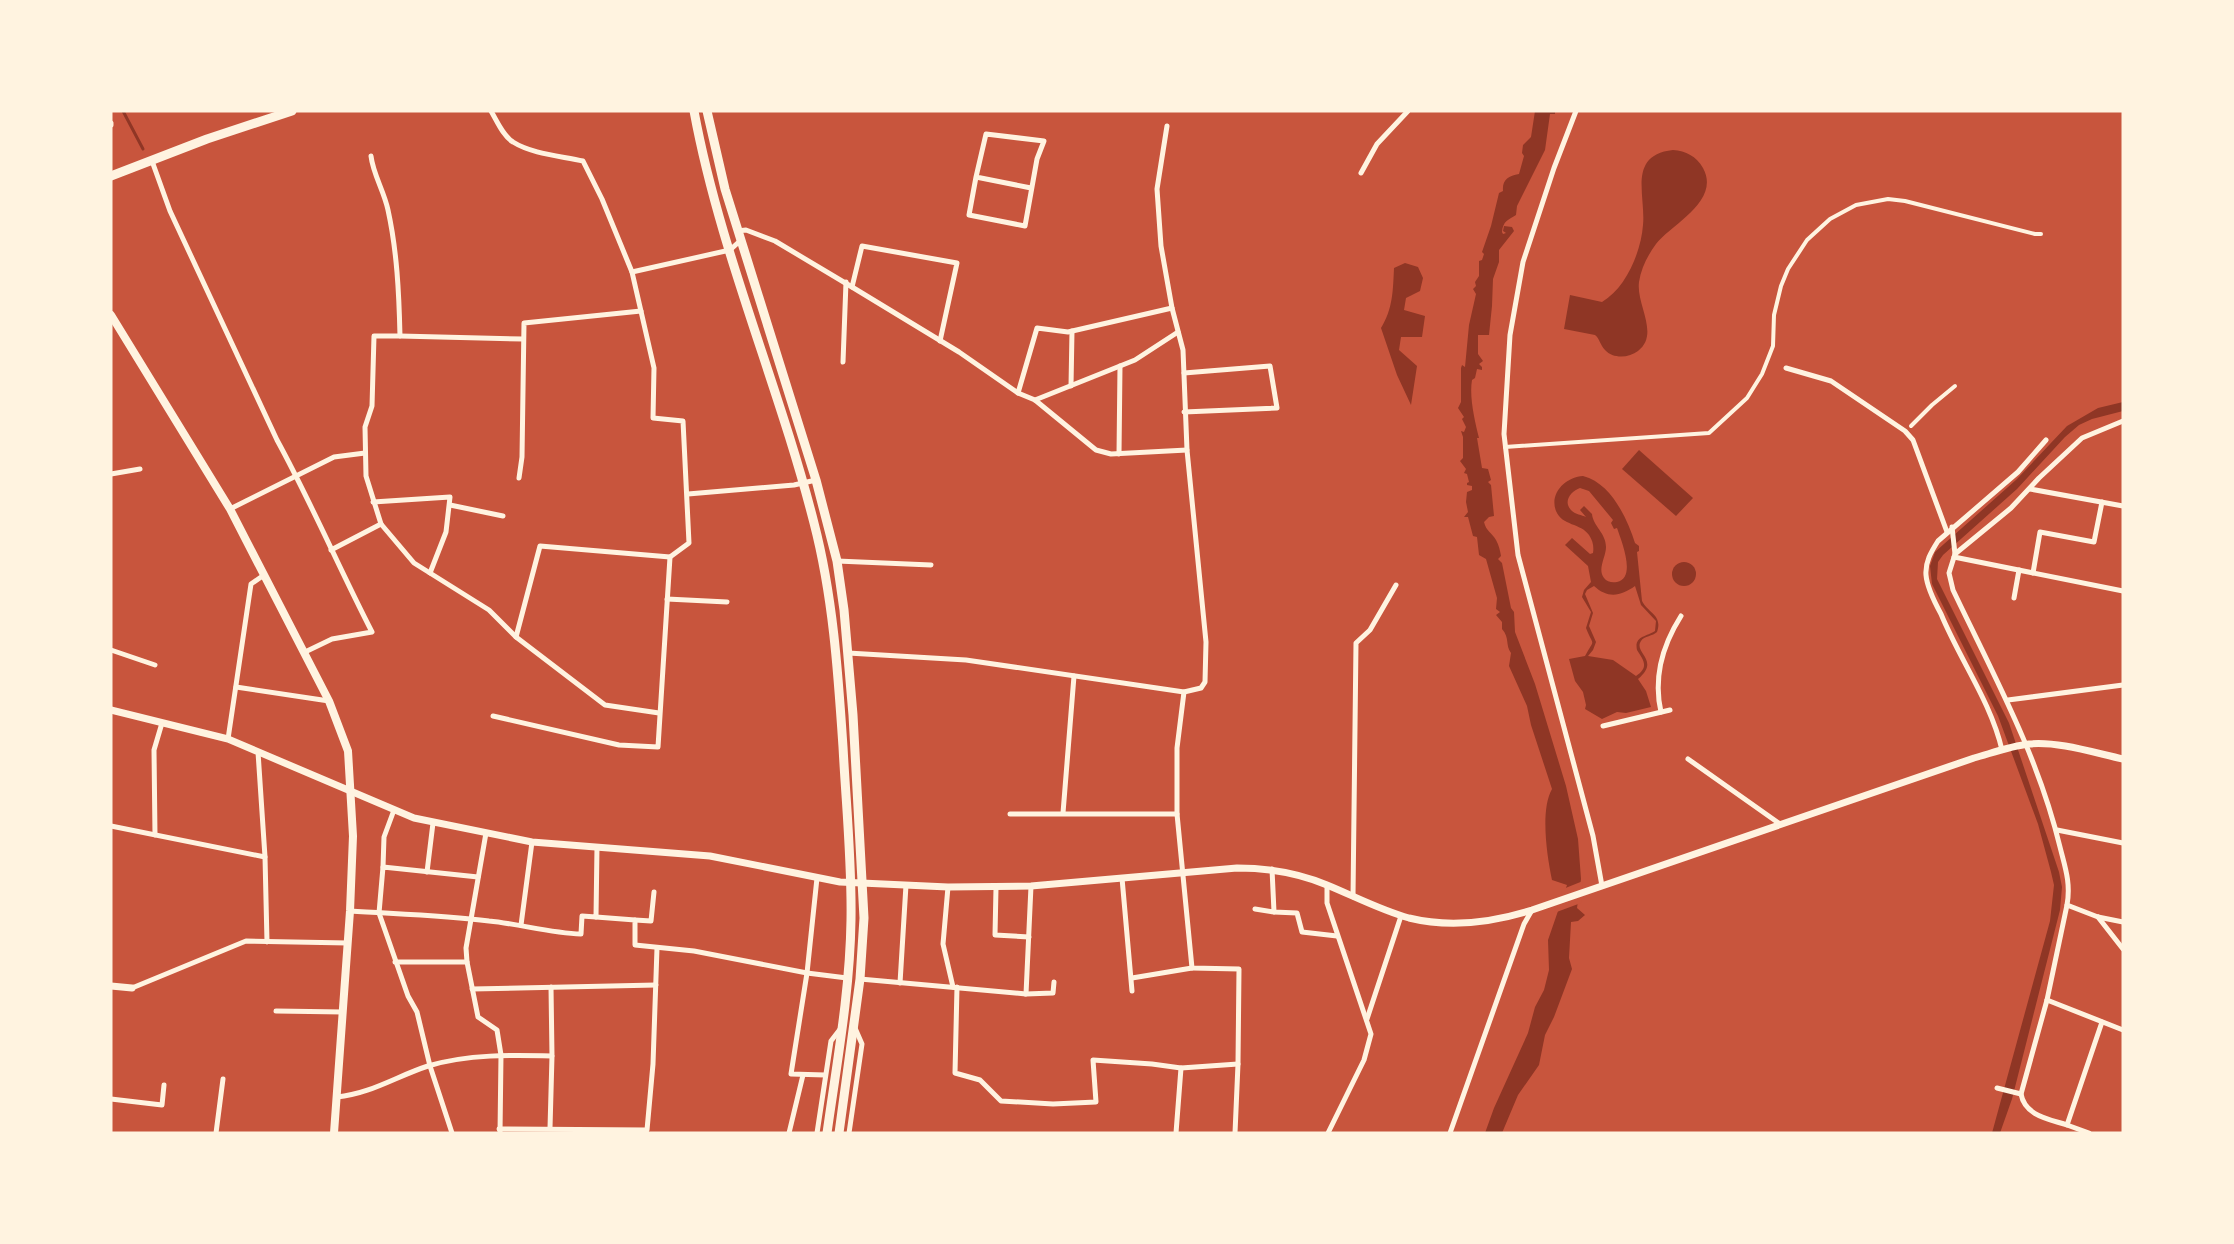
<svg xmlns="http://www.w3.org/2000/svg" width="2234" height="1244" viewBox="0 0 2234 1244" font-family="'Sofia Sans Condensed',sans-serif">
<rect width="100%" height="100%" fill="#c8553d"/>
<g fill="#8f3625" fill-rule="evenodd">
<path d="M1535 111H1555V114H1550L1545 150 1517 206 1516 215C1508 220 1503 221 1502 232L1503 234 1506 233 1503 231 1504 226 1512 227 1514 231 1499 250V262L1493 279 1492 306 1489 335H1478V354L1483 361 1479 364 1482 367V370L1477 369 1475 378 1472 380C1469 397 1475 422 1479 438H1477L1482 468 1488 469 1491 480 1488 482 1491 485 1494 516 1489 517 1484 522C1486 531 1492 533 1496 540 1499 545 1500 551 1501 556L1498 559 1502 563 1511 608 1514 612 1515 632 1535 684 1566 786 1578 839 1581 879 1577 908 1585 915 1578 921 1571 922 1569 958 1572 969 1554 1017 1545 1035 1539 1065 1518 1095 1502 1133H1485L1494 1108 1528 1033 1535 1007 1544 990 1549 970 1548 940 1567 885 1552 880C1547 856 1540 810 1552 789L1531 725 1527 706 1509 666 1511 653C1505 645 1510 638 1502 629V622L1496 615 1500 612 1496 609 1497 598 1486 559 1479 555 1477 537 1473 536 1468 517H1464L1468 512 1466 502 1467 492 1472 490V486L1467 485V483L1469 482 1467 474 1464 473 1466 469 1460 461 1463 458V437L1461 431 1464 432 1466 427 1462 419 1464 417 1458 408 1461 402V368L1462 365 1465 367 1469 325 1476 294 1473 289 1476 286 1475 282 1479 276V261L1482 260 1484 254 1482 252 1491 226 1499 193 1503 191C1502 180 1508 176 1519 174L1524 156 1522 153 1523 145 1531 137Z"/>
<path d="M1673 150C1686 151 1696 156 1703 168 1721 201 1672 224 1656 244 1648 255 1641 268 1639 282 1636 305 1660 334 1638 351 1629 358 1613 359 1605 350 1600 345 1600 339 1595 335L1564 329 1570 295 1602 302C1626 288 1641 252 1643 225 1646 196 1627 155 1673 150Z"/>
<path d="M1405 263 1418 267 1423 278 1420 291 1406 298 1404 310 1425 316 1422 337H1401L1399 350 1417 366 1411 405 1397 375 1381 328C1393 309 1393 290 1394 268Z"/>
<polygon points="2123,402 2123,411 2092,419 2079,425 2065,437 2017,489 1943,555 1938,562 1937,579 2009,723 2059,872 2062,887 2060,910 2012,1099 2000,1133 1992,1133 2050,921 2054,885 2051,872 2038,824 1998,716 1932,584 1930,566 1935,552 2017,479 2067,426 2098,408"/>
<polygon points="1639,450 1693,498 1676,516 1622,469"/>
<path d="M1583 476C1611 483 1627 518 1635 543L1639 546V551L1637 552 1642 601C1648 613 1663 615 1657 632 1653 636 1644 636 1641 641 1633 653 1661 660 1638 679L1646 691 1651 707 1626 713 1617 712 1602 719 1585 709 1586 705 1583 692 1575 681 1569 659 1585 656C1595 637 1594 648 1586 628L1591 612 1582 597 1584 590 1591 582 1588 566 1565 545 1572 538 1590 554 1593 553C1594 547 1593 541 1589 535 1581 523 1562 526 1556 511 1549 493 1566 477 1583 476ZM1580 488 1589 491 1613 520 1611 523 1614 529 1617 528C1621 540 1637 578 1617 582 1612 583 1607 582 1604 578 1597 569 1606 557 1606 547 1606 533 1593 526 1592 514L1584 506 1580 510 1586 517C1582 515 1575 514 1572 511 1562 502 1571 491 1580 488ZM1594 586C1608 599 1621 596 1635 586L1641 605 1656 621 1655 631C1646 637 1634 636 1637 650 1644 661 1649 667 1636 676L1613 660 1588 656 1593 650 1596 642 1589 626 1593 613 1585 594 1587 590Z"/>
<circle cx="1684" cy="574" r="12"/>
</g>
<polygon fill="#c8553d" points="1583,881 1581,903 1554,913 1563,889"/>
<g fill="none" stroke-linecap="round" stroke-linejoin="round">
<polyline stroke="#8f3625" stroke-width="3" points="123,111 143,149"/>
<g stroke="#fff3e0" stroke-width="4">
<polyline points="1911,426 1932,405 1955,386"/>
<polyline points="1505,447 1709,433 1747,398 1762,374 1773,346 1774,315 1781,286 1788,269 1807,240 1830,219 1856,205 1888,199 1905,201 2035,234 2041,234"/>
</g>
<g stroke="#fff3e0" stroke-width="5">
<path d="M491 111C497 121 503 136 513 142 532 154 561 156 583 161L602 199 632 272 654 368 653 418 683 421 689 543 670 557 540 546 516 637"/>
<polyline points="1576,111 1554,168 1523,262 1510,335 1504,434 1518,555 1593,836 1602,886"/>
<polyline points="111,123 111,125"/>
<path d="M371 156C373 174 384 191 388 210 397 251 399 293 400 336H374L372 406 365 427 366 476 381 524 414 563 489 610 516 637 605 705 659 713"/>
<path d="M152 161 170 211 277 440C311 502 339 568 372 632L332 639 305 652"/>
<polyline points="1361,173 1377,144 1408,111"/>
<polyline points="976,177 986,134 1044,141 1037,159 1025,226 969,215 976,177 1031,188"/>
<polyline points="737,231 746,230 775,241 852,287 959,352 1018,393 1035,400 1096,450 1111,454 1187,450"/>
<polyline points="632,272 730,250 741,240"/>
<polyline points="852,287 862,246 957,263 940,341"/>
<polyline points="400,336 523,339"/>
<polyline points="843,362 846,282"/>
<polyline points="1786,368 1831,381 1905,431 1913,440 1947,532"/>
<polyline points="1184,373 1270,366 1277,408 1184,412"/>
<polyline points="1071,386 1072,331"/>
<polyline points="1018,393 1037,328 1068,332 1172,308"/>
<polyline points="1035,400 1135,360 1178,332"/>
<polyline points="1119,454 1120,366"/>
<polyline points="111,474 140,469"/>
<polyline points="519,478 522,457 524,323 641,311"/>
<polyline points="2030,489 2123,506"/>
<polyline points="688,494 794,485 816,480"/>
<polyline points="373,502 450,497 446,532 430,573"/>
<polyline points="450,505 503,516"/>
<polyline points="230,509 334,457 365,453"/>
<polyline points="1952,527 1955,554"/>
<polyline points="331,550 381,524"/>
<polyline points="1954,557 2123,591"/>
<polyline points="837,561 931,565"/>
<polyline points="2033,573 2040,532 2094,542 2102,502"/>
<polyline points="2014,598 2019,570"/>
<polyline points="667,599 727,602"/>
<polyline points="111,650 155,665"/>
<polyline points="848,653 966,660 1184,692 1201,688 1205,682 1206,642 1187,450 1183,350 1172,308 1161,246 1157,189 1167,126"/>
<polyline points="236,687 329,701"/>
<polyline points="1184,692 1177,748 1177,814 1192,968 1239,969 1238,1064 1235,1133"/>
<polyline points="2008,700 2123,685"/>
<path d="M1661 712C1653 677 1662 646 1681 616"/>
<polyline points="493,716 619,745 658,747 670,557"/>
<polyline points="1603,726 1670,710"/>
<polyline points="228,739 251,584 264,575"/>
<path d="M2002 750C1991 702 1960 660 1941 614 1935 603 1927 588 1926 575 1925 562 1931 552 1938 541L2018 472 2046 440"/>
<polyline points="258,752 265,857 267,942"/>
<polyline points="1688,759 1780,824"/>
<polyline points="1063,813 1074,676"/>
<polyline points="1010,814 1177,814"/>
<polyline points="111,826 265,857"/>
<polyline points="2057,830 2123,843"/>
<polyline points="486,833 466,948 467,962 478,1017 497,1030 501,1055 500,1133"/>
<polyline points="155,835 154,750 162,723"/>
<polyline points="383,867 384,837 394,810"/>
<polyline points="1272,869 1274,912 1297,913 1302,932 1337,936"/>
<polyline points="427,872 433,823"/>
<polyline points="817,878 807,973 791,1074 825,1075"/>
<polyline points="1122,878 1132,991"/>
<polyline points="1327,885 1327,903 1371,1034 1364,1060 1328,1133"/>
<polyline points="948,887 943,944 953,987"/>
<polyline points="996,888 995,935 1029,937"/>
<polyline points="1353,897 1356,643 1370,630 1396,585"/>
<path d="M2067 905C2071 883 2065 867 2060 847 2038 755 1993 674 1953 590L1949 573 1955 554 2011 508 2039 478 2082 438 2123 421"/>
<polyline points="1255,909 1274,912"/>
<path d="M350 911C397 914 443 915 489 921 520 924 550 933 581 934L582 916 596 917 597 847"/>
<polyline points="596,917 635,920 635,945 694,951 807,973 847,978"/>
<polyline points="2098,917 2123,949"/>
<polyline points="635,920 651,921 654,892"/>
<polyline points="521,925 532,842"/>
<polyline points="395,962 467,962"/>
<polyline points="1132,978 1192,968"/>
<polyline points="860,979 1026,994 1053,993 1054,982"/>
<polyline points="900,983 906,885"/>
<polyline points="957,987 955,1073 980,1080 1001,1101 1053,1104 1096,1102 1093,1060 1152,1064 1181,1068 1238,1064"/>
<polyline points="132,988 246,941 348,943"/>
<polyline points="472,989 656,985"/>
<polyline points="1026,994 1031,886"/>
<polyline points="2047,1000 2123,1030"/>
<polyline points="276,1011 343,1012"/>
<polyline points="1367,1019 1401,916"/>
<polyline points="1997,1088 2021,1094 2047,1000 2067,905 2098,917 2123,922"/>
<path d="M2021 1094C2025 1116 2049 1119 2067 1125L2102 1022"/>
<path d="M337 1097C370 1094 397 1076 428 1066 468 1054 512 1055 552 1056"/>
<polyline points="111,1099 162,1105 164,1085"/>
<polyline points="2067,1125 2089,1133"/>
<polyline points="550,1128 552,1056 551,987"/>
<polyline points="499,1129 647,1130 653,1064 657,948"/>
<polyline points="216,1133 223,1079"/>
<polyline points="452,1133 430,1066 417,1012 408,996 379,913 383,867 478,877"/>
<polyline points="789,1133 803,1075"/>
<polyline points="817,1133 831,1041 841,1028"/>
<polyline points="849,1133 862,1044 855,1028"/>
<polyline points="1176,1133 1181,1068"/>
<polyline points="1450,1133 1524,924 1532,910"/>
</g>
<g stroke="#fff3e0" stroke-width="7">
<path d="M111 710 228 739 414 818 532 842 710 856 840 882 948 887 1031 886 1237 868C1269 868 1298 873 1327 885 1354 896 1380 910 1409 918 1450 928 1491 923 1532 910L1974 758C1992 753 2011 746 2029 744 2058 741 2095 753 2123 759"/>
<polyline points="111,986 132,988"/>
</g>
<polyline stroke="#fff3e0" stroke-width="8" points="111,315 230,509 329,701 348,751 353,836 350,911 334,1133"/>
<g stroke="#fff3e0" stroke-width="9">
<path d="M694 111C720 252 779 385 814 523 833 596 838 672 843 747 846 804 852 862 851 920 850 991 837 1062 827 1133"/>
<polyline points="707,111 725,189 816,480 837,561 844,610 853,715 864,918 860,979 839,1133"/>
<polyline points="111,176 207,139 292,111"/>
</g>
</g>
<rect width="2234" height="1244" fill="none" stroke="#fff3e0" stroke-width="225"/>
</svg>
